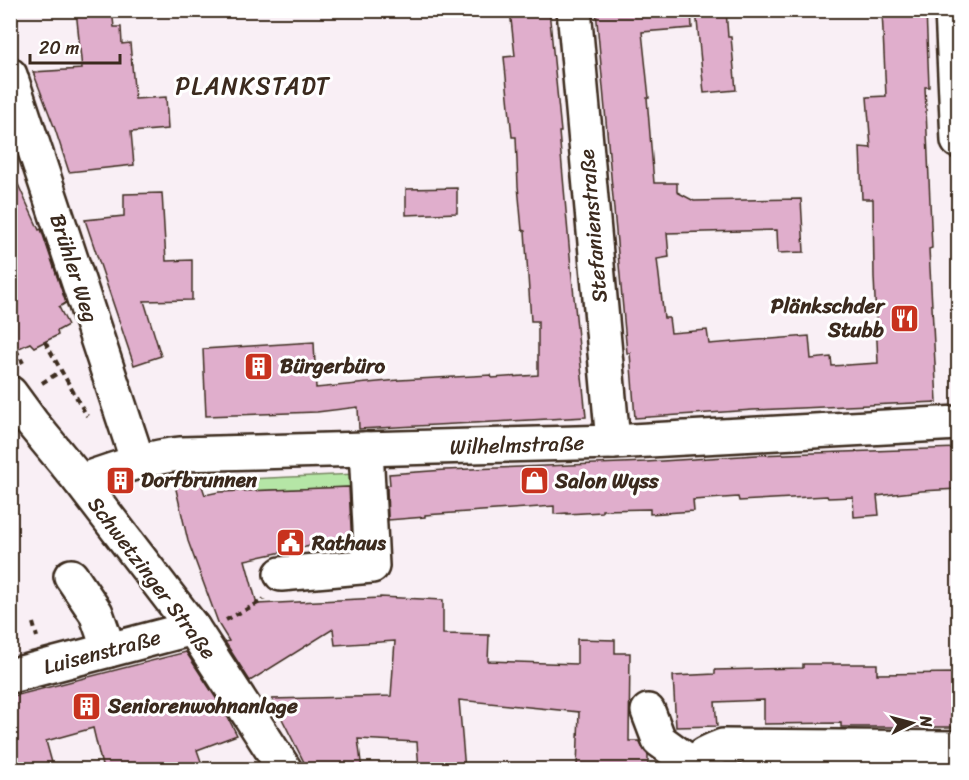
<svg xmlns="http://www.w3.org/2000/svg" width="969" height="780" viewBox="0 0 969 780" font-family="Sriracha,sans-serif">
<rect width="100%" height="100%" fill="#f9eff5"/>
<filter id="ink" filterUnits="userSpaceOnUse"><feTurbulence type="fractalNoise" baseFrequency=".0167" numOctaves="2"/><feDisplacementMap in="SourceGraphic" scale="12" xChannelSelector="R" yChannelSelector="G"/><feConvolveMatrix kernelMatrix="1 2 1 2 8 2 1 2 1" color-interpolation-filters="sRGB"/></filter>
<g filter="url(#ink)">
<polygon fill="#b5e6a6" stroke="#788862" stroke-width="1.5" points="356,474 357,487 246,491 245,479"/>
<g fill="#e0aecc" stroke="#3b2a1e" stroke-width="1.5">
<polygon points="76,10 112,10 114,27 121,27 122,44 130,43 135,99 166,97 168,129 131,132 134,165 69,172 55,129 33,72 82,69"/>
<polygon points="510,10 549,10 561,132 559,132 571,267 586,417 359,429 358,407 317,412 206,416 203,349 314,342 316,388 399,380 491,375 492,378 538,375 538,321 531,321 525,231 522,230 518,186 516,137 512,137 504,57 515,56"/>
<polygon points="596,10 691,10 692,28 642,32 649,98 647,98 654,183 677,183 677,192 694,201 801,199 804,252 778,253 777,230 667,233 669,257 657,259 664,318 669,318 671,333 707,330 709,344 809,336 811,359 831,357 832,366 878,363 874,277 873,199 862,199 860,147 871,148 867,97 886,96 882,10 926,10 929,87 925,87 932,248 929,249 937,402 753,410 635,418 630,353 627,353"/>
<polygon points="696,10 726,10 728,37 731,37 736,90 704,93"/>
<polygon points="10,167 39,230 41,229 66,303 59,307 68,325 57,331 58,335 34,347 30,343 17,349 10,332"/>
<polygon points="457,188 457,213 406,215 406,189"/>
<polygon points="162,193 166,261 192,260 192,300 144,301 161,356 134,365 85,220 124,216 124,194"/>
<polygon points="958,448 958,489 921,491 877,496 879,515 854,517 853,497 828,498 827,496 739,501 738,497 693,500 694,511 650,514 650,509 602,510 602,512 567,514 567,513 554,514 554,506 425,515 425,517 388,520 387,486 390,485 389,474 445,470 646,462 757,455"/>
<polygon points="200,480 205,495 219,492 349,487 352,547 335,548 334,541 245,560 257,604 380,598 380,597 443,600 443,634 489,635 488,661 577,664 577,639 615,640 615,653 630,653 629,741 639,741 642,747 648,755 648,770 600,770 600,768 577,767 579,712 459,700 465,770 419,770 417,742 358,739 362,770 308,770 272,699 391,696 395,641 335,645 333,629 250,681 225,642 229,641 219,625 188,541 175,485"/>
<polygon points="186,652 225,712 237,735 197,750 204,770 103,770 93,728 46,741 54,770 10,770 10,697"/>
<polygon points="803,664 877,664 877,674 958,673 958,727 841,727 841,723 764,724 764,700 715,702 717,726 676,727 673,676 715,674 715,670 803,668"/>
</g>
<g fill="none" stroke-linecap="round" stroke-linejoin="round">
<defs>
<g id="minor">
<polyline points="574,10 613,442"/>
<polyline points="952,10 958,141"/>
<polyline points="10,75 138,462"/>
<polyline points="10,393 32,423 80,481 193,628 285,770"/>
<path d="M80 481C113 470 146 457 181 454L613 442 958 423"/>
<polyline points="281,574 372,566 366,449"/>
<polyline points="71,576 96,613 109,650"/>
<polyline points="10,676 193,628"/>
<polyline points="648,711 659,740 692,764"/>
<path d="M690 770C696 756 710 751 723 746L958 748"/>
</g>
</defs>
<use href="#minor" stroke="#3b2a1e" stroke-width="38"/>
<g stroke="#3b2a1e" stroke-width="4" stroke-dasharray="6 4.5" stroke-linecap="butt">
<polyline points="14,341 12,342 23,363"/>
<polyline points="45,342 87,416"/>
<polyline points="42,383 61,371"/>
<polyline points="226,620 262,601 264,599"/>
<polyline points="33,623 37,637"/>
</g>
<use href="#minor" stroke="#fff" stroke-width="33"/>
</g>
</g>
<defs>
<symbol id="restaurant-square" viewBox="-11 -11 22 22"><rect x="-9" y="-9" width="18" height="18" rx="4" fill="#c8321e" stroke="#fff"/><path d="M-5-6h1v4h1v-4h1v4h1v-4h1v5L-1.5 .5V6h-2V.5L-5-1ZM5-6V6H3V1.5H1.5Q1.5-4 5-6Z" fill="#fff"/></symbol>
<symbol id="building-square" viewBox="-11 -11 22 22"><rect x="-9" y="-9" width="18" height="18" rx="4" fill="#c8321e" stroke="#fff"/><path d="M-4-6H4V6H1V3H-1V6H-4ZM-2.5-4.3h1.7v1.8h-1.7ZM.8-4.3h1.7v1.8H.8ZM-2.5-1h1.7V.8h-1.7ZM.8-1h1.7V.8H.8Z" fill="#fff"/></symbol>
<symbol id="shop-square" viewBox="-11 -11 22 22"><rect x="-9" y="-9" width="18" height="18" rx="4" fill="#c8321e" stroke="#fff"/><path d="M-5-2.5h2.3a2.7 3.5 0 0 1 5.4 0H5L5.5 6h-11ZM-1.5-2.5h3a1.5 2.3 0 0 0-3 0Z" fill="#fff"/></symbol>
<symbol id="civic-square" viewBox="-11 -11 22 22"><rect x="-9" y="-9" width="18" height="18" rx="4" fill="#c8321e" stroke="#fff"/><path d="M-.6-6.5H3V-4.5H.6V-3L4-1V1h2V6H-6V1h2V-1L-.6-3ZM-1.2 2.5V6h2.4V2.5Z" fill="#fff"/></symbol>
</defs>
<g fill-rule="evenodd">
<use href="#restaurant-square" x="888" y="302" width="33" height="33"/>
<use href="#building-square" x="242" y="350" width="33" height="33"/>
<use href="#building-square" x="104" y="464" width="33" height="33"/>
<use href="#shop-square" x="518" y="464" width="33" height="33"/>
<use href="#civic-square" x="274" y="526" width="33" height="33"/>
<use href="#building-square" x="70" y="690" width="33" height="33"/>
</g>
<g text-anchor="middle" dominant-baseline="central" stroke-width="6" stroke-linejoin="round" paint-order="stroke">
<g font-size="21" fill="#3b2a1e" stroke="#fff">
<text transform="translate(593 226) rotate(-95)">Stefanienstraße</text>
<text transform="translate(74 268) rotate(72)">Brühler Weg</text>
<text transform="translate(517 445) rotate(-2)">Wilhelmstraße</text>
<text transform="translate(152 578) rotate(53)">Schwetzinger Straße</text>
<text transform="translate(102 652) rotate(-15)">Luisenstraße</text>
</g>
<g font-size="21" font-weight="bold" fill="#3b2a1e" stroke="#fff" text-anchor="start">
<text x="884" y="306" text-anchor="end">Plänkschder<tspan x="884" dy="24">Stubb</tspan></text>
<text x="280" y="366">Bürgerbüro</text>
<text x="141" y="480">Dorfbrunnen</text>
<text x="555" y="481">Salon Wyss</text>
<text x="312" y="543">Rathaus</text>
<text x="108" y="706">Seniorenwohnanlage</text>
</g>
<g font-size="24" letter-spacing="1.5" fill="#3b2a1e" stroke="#fff">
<text x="253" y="86">PLANKSTADT</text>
</g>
</g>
<rect width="969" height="780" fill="none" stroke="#fff" stroke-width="36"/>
<rect x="18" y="18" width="933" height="744" fill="none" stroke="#3b2a1e" stroke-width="2" filter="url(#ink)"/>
<g transform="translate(912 723) rotate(84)" stroke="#ffffff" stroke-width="4.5" paint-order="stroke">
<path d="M0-4.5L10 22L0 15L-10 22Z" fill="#3b2a1e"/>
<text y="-9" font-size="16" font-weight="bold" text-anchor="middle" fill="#3b2a1e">N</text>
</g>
<path d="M30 54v9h90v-9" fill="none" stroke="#3b2a1e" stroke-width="3"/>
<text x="39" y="54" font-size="18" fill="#3b2a1e" stroke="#ffffff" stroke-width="4.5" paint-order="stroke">20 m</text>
</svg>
